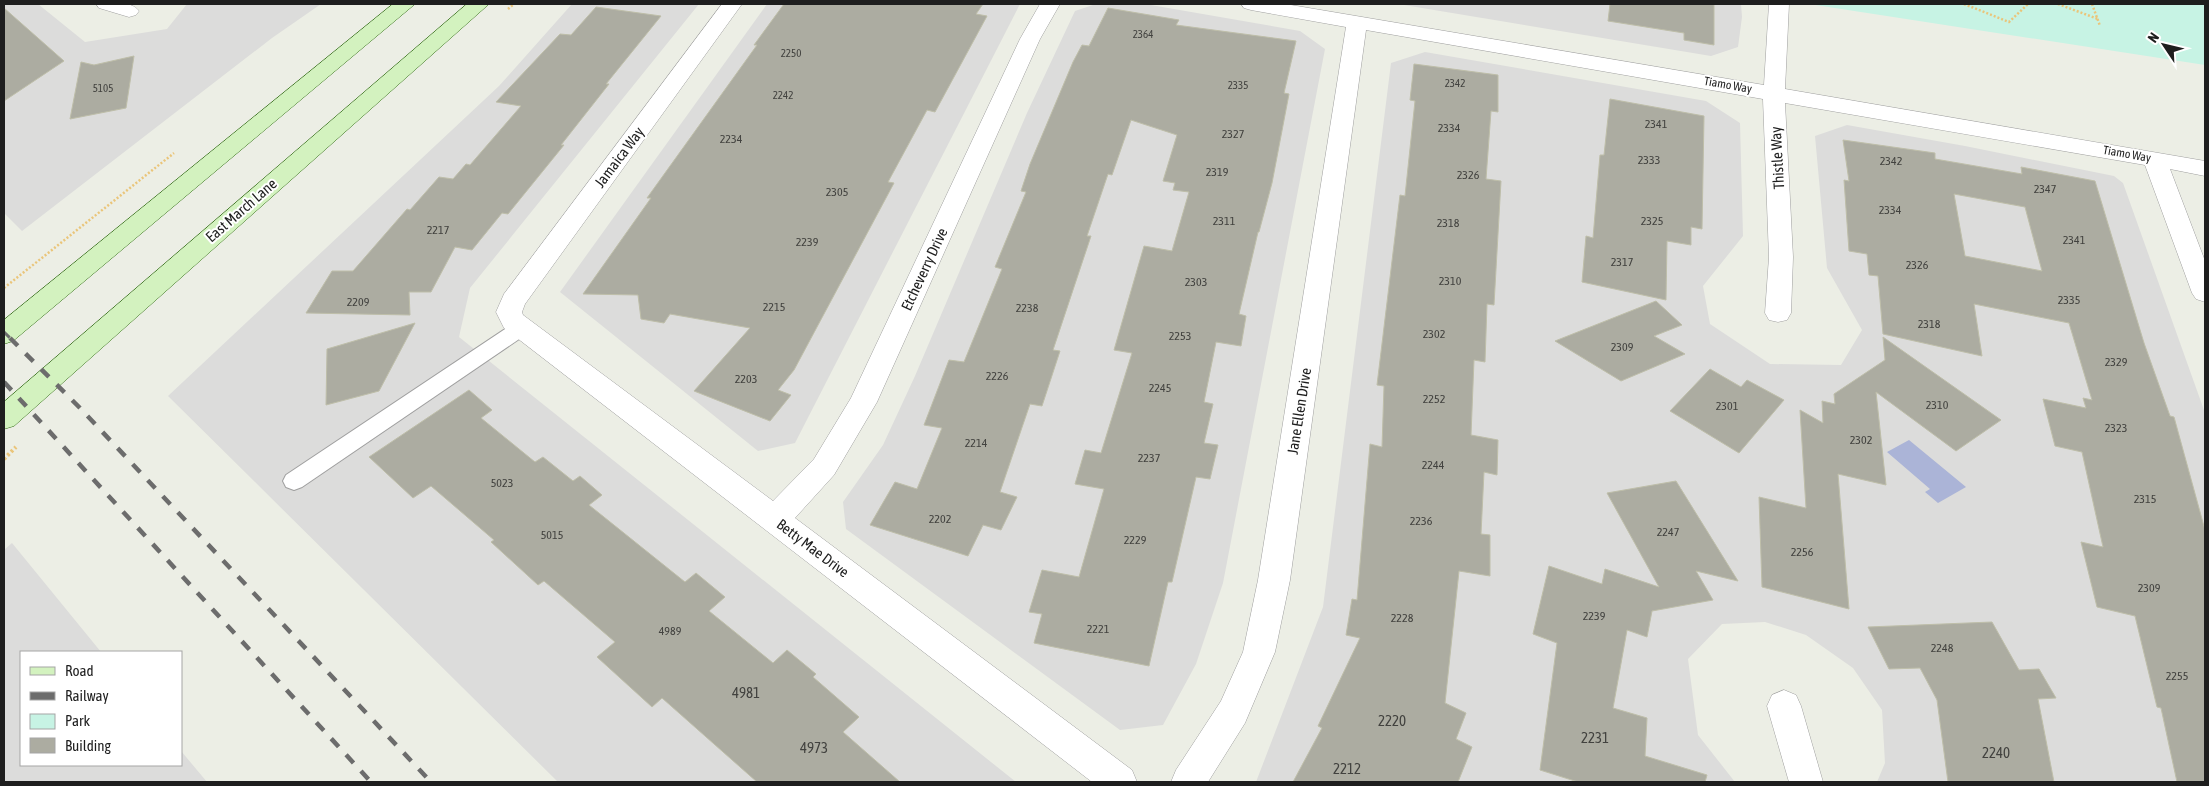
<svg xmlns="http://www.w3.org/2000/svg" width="2209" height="786" viewBox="0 0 2209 786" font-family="'Asap Condensed',sans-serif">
<rect width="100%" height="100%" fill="#eceee5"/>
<g fill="#dcdcdb">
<polygon points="4,4 38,4 85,42 167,29 187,4 321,4 272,38 22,231 4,213"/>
<polygon points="572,4 699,4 470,288 459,337 1016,782 558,782 168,396 499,86"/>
<polygon points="767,4 1020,4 795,443 758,451 560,292"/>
<polygon points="1096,4 1145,4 1300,31 1325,49 1223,583 1196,664 1163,725 1120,730 846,529 843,502 883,445 915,376 1027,113 1075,11"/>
<polygon points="1398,4 1741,4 1742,17 1738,47 1711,56"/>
<polygon points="1425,52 1706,101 1740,123 1743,236 1703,286 1710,324 1770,364 1841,365 1862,330 1827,268 1815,136 1847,125 1965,146 2114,176 2123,183 2205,413 2205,782 1877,782 1885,763 1882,710 1853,668 1806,635 1765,622 1722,624 1688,659 1698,735 1735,782 1256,782 1323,607 1391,63"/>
<polygon points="12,543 101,652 21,652 21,765 181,765 181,751 207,782 4,782 4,550"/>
</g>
<polygon fill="#c7f3e4" points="1809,4 2205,4 2205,65"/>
<polygon fill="#abb4d7" points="1909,440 1966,487 1938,503 1925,492 1930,489 1887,452"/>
<g fill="#acaca1" stroke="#bebea9" fill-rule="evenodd">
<polygon points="784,4 983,4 976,14 987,16 935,112 927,110 888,182 894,183 794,370 778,390 791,395 770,421 694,391 750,328 670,314 664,323 641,319 638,295 583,294 651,198 647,198 757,45 754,45"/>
<polygon points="1610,4 1714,4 1714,45 1684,40 1684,33 1608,21"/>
<polygon points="596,7 661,16 606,84 609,84 561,145 564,145 508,214 502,213 472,250 455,247 431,292 409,292 410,315 306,313 332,271 353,271 407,209 410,210 439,177 453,179 466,164 470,165 521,106 496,102 560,34 571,35"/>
<polygon points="4,8 64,61 4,101"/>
<polygon points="1108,8 1179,20 1176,25 1296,41 1284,93 1289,94 1272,183 1259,232 1258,232 1239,314 1246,316 1241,346 1216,342 1204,402 1213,404 1204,443 1218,445 1210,479 1196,477 1172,582 1168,582 1149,666 1034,643 1042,614 1029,612 1042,570 1079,577 1104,489 1075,484 1085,450 1101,453 1132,353 1114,350 1144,246 1172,251 1189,192 1173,190 1175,183 1163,181 1177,135 1131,120 1112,175 1108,174 1087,236 1091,236 1053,350 1060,351 1042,406 1030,404 1000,492 1017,497 1001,530 983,525 968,556 870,525 895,482 917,489 942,428 924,425 949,360 964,362 1002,269 995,267 1026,192 1021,191 1030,164 1073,62 1082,45 1089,46"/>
<polygon points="134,56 126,108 70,119 81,62 94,65"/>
<polygon points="1414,64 1498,75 1498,112 1491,111 1486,179 1501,181 1494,305 1487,304 1485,362 1474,360 1471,435 1498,440 1497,475 1484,472 1481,534 1490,535 1490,576 1459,571 1445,703 1466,713 1456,739 1472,747 1458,782 1293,782 1322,728 1318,726 1360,638 1346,635 1352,599 1357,600 1370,444 1382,447 1384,386 1377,385 1400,195 1405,196 1415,101 1410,100"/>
<polygon points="1610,99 1704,116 1702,229 1691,227 1691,245 1667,241 1666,300 1582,282 1586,236 1593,238 1600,155 1604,155"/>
<path d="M1843 140 1935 153V159L2022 174 2021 167 2095 181 2144 343 2170 416 2174 417 2205 530V782H2177L2161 708 2157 707 2135 616 2097 607 2081 542 2103 547 2082 452 2055 446 2043 399 2086 408 2083 398 2092 400 2069 323 1974 304 1982 356 1883 334 1878 276 1869 275 1867 254 1849 251 1844 180 1849 181ZM1954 194 2025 207 2042 271 1965 256Z"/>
<polygon points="1656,301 1682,325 1654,336 1685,354 1621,381 1555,341"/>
<polygon points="415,323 379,391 326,405 327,349"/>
<polygon points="1883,337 2001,420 1956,451 1876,392 1886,485 1838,474 1849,609 1762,587 1759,497 1806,508 1800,410 1823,423 1822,401 1835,404 1834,394 1885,360"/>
<polygon points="1710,369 1741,387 1747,380 1784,400 1739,453 1670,411"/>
<polygon points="469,390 492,410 481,418 535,462 543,457 573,481 580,476 602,495 589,505 685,582 696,573 725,597 709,611 773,663 787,650 816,674 813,677 859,717 843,732 900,782 757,782 662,698 652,707 597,657 615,642 544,581 538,585 491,542 494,540 431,486 413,498 369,457"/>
<polygon points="1676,481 1738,581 1696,571 1713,600 1652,611 1647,637 1627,630 1613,708 1647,718 1645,756 1707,775 1705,782 1578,782 1540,770 1557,643 1533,634 1549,566 1602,584 1605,569 1659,587 1607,493"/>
<polygon points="1992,622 2019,670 2039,669 2056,698 2038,699 2054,782 1948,782 1937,700 1920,668 1889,669 1868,627"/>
</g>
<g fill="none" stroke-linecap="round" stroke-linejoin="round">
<defs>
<polygon id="lane" points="521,321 528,323 531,328 528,333 302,487 294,490 286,487 283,481 286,475 514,323"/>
<g id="street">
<path d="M96 4C108 3 131 0 139 11L136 15 129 17 99 8Z"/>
<polygon points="722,4 742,4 525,304 522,312 523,315 773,501 814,459 851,398 1020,39 1040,4 1060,4 1040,39 877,402 834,475 795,518 1132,770 1137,782 1092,782 504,328 496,312 504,294"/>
<polygon points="1241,4 1285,4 1764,85 1769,4 1789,4 1785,89 2205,161 2205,176 2170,169 2205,261 2205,302 2196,299 2192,293 2145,165 1785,103 1793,257 1791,313 1787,320 1778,322 1769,320 1765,313 1769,257 1763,99 1366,30 1290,580 1275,652 1245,723 1208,782 1171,782 1176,770 1221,701 1243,652 1258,580 1346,27 1251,10 1244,8"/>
<polygon points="1784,690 1796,695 1801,706 1823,782 1789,782 1767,706 1772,695"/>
</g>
<g id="secondary">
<polygon points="393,4 415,4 13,341 4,344 4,320"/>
<polygon points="467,4 489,4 14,426 4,429 4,402"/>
</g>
</defs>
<use href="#lane" stroke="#9f9f9f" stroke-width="2"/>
<use href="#street" stroke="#9f9f9f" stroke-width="1"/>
<use href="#secondary" stroke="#2e6911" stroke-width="1"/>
<g stroke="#eac57a" stroke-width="2.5" stroke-dasharray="2 2" stroke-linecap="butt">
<polyline points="1964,4 2009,22 2028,4"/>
<polyline points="2058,4 2098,19"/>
<polyline points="2092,4 2100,26"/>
<polyline points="508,9 514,4"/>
<polyline points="4,288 174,153"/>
</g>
<polyline stroke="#eac57a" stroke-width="4" stroke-dasharray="2.5 2.5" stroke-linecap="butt" points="4,459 16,447"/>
<use href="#lane" fill="#fff" fill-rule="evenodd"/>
<use href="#street" fill="#fff" fill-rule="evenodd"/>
<use href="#secondary" fill="#d3f2bf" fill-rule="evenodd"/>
<polyline stroke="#6c6c6c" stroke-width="3" stroke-dasharray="8 8" stroke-linecap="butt" points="4,332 11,339"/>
<g stroke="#6c6c6c" stroke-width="4.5" stroke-dasharray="11 11" stroke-linecap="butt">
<polyline points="10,338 79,407 431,782"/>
<polyline points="4,382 371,782"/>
</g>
</g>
<g text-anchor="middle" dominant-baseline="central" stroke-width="4" stroke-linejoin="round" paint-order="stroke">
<g font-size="11" fill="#42423f">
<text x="1143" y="34">2364</text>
<text x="791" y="53">2250</text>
<text x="1455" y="83">2342</text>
<text x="1238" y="85">2335</text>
<text x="103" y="88">5105</text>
<text x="783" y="95">2242</text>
</g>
<g font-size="12" fill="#1e1e1e" stroke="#fff">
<text transform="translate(1728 85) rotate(10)">Tiamo Way</text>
<text transform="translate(2127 154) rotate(10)">Tiamo Way</text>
</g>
<g font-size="12" fill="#42423f">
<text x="1656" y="124">2341</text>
<text x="1449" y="128">2334</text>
<text x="1233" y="134">2327</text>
<text x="731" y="139">2234</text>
<text x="1649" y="160">2333</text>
<text x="1891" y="161">2342</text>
<text x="1217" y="172">2319</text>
<text x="1468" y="175">2326</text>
<text x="2045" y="189">2347</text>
<text x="837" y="192">2305</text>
<text x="1890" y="210">2334</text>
<text x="1224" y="221">2311</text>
<text x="1652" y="221">2325</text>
<text x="1448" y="223">2318</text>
<text x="438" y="230">2217</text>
<text x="2074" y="240">2341</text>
<text x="807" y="242">2239</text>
<text x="1622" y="262">2317</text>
<text x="1917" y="265">2326</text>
<text x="1450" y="281">2310</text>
<text x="1196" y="282">2303</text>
<text x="2069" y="300">2335</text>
<text x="358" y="302">2209</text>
<text x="774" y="307">2215</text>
<text x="1027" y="308">2238</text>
<text x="1929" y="324">2318</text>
<text x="1434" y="334">2302</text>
<text x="1180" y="336">2253</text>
<text x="1622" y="347">2309</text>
<text x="2116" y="362">2329</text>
<text x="997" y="376">2226</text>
<text x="746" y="379">2203</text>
<text x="1160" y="388">2245</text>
<text x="1434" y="399">2252</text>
<text x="1937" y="405">2310</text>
<text x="1727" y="406">2301</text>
<text x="2116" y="428">2323</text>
<text x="1861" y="440">2302</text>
<text x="976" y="443">2214</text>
<text x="1149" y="458">2237</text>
<text x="1433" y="465">2244</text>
<text x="502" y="483">5023</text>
<text x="2145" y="499">2315</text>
<text x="940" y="519">2202</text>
<text x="1421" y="521">2236</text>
<text x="1668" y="532">2247</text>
<text x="552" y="535">5015</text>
<text x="1135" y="540">2229</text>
<text x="1802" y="552">2256</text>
<text x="2149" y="588">2309</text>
<text x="1594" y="616">2239</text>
<text x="1402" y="618">2228</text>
<text x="1098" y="629">2221</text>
<text x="670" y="631">4989</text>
<text x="1942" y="648">2248</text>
<text x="2177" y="676">2255</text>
</g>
<g font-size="15" fill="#1e1e1e" stroke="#fff">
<text transform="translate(619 157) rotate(-53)">Jamaica Way</text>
<text transform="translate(1777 158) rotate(-93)">Thistle Way</text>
<text transform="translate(241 210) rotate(-41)">East March Lane</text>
<text transform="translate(924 269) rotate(-65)">Etcheverry Drive</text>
<text transform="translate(1299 411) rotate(-81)">Jane Ellen Drive</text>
<text transform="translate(813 548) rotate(37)">Betty Mae Drive</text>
</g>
<g font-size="15" fill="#42423f">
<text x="746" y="692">4981</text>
<text x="1392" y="720">2220</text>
<text x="1595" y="737">2231</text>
<text x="814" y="747">4973</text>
<text x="1996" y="752">2240</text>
<text x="1347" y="768">2212</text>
</g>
</g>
<rect width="2209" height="786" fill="none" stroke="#1e1e1e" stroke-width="10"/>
<rect x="20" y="651" width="162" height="115" fill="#ffffff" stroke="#a5a5a5"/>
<rect x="30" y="667" width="25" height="8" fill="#d3f2bf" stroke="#a5a5a5"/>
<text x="65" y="676" font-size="15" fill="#1e1e1e">Road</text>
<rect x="30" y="692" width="25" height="8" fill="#6c6c6c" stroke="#a5a5a5"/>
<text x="65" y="701" font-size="15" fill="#1e1e1e">Railway</text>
<rect x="30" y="714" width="25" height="15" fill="#c7f3e4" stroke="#a5a5a5"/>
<text x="65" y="726" font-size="15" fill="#1e1e1e">Park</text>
<rect x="30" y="738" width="25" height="15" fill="#acaca1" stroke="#a5a5a5"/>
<text x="65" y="751" font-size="15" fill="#1e1e1e">Building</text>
<g transform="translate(2164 45) rotate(305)" stroke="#ffffff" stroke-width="4" paint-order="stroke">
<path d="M0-4L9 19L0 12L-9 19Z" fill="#1e1e1e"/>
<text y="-8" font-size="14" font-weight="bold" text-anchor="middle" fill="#1e1e1e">N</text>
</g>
</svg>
